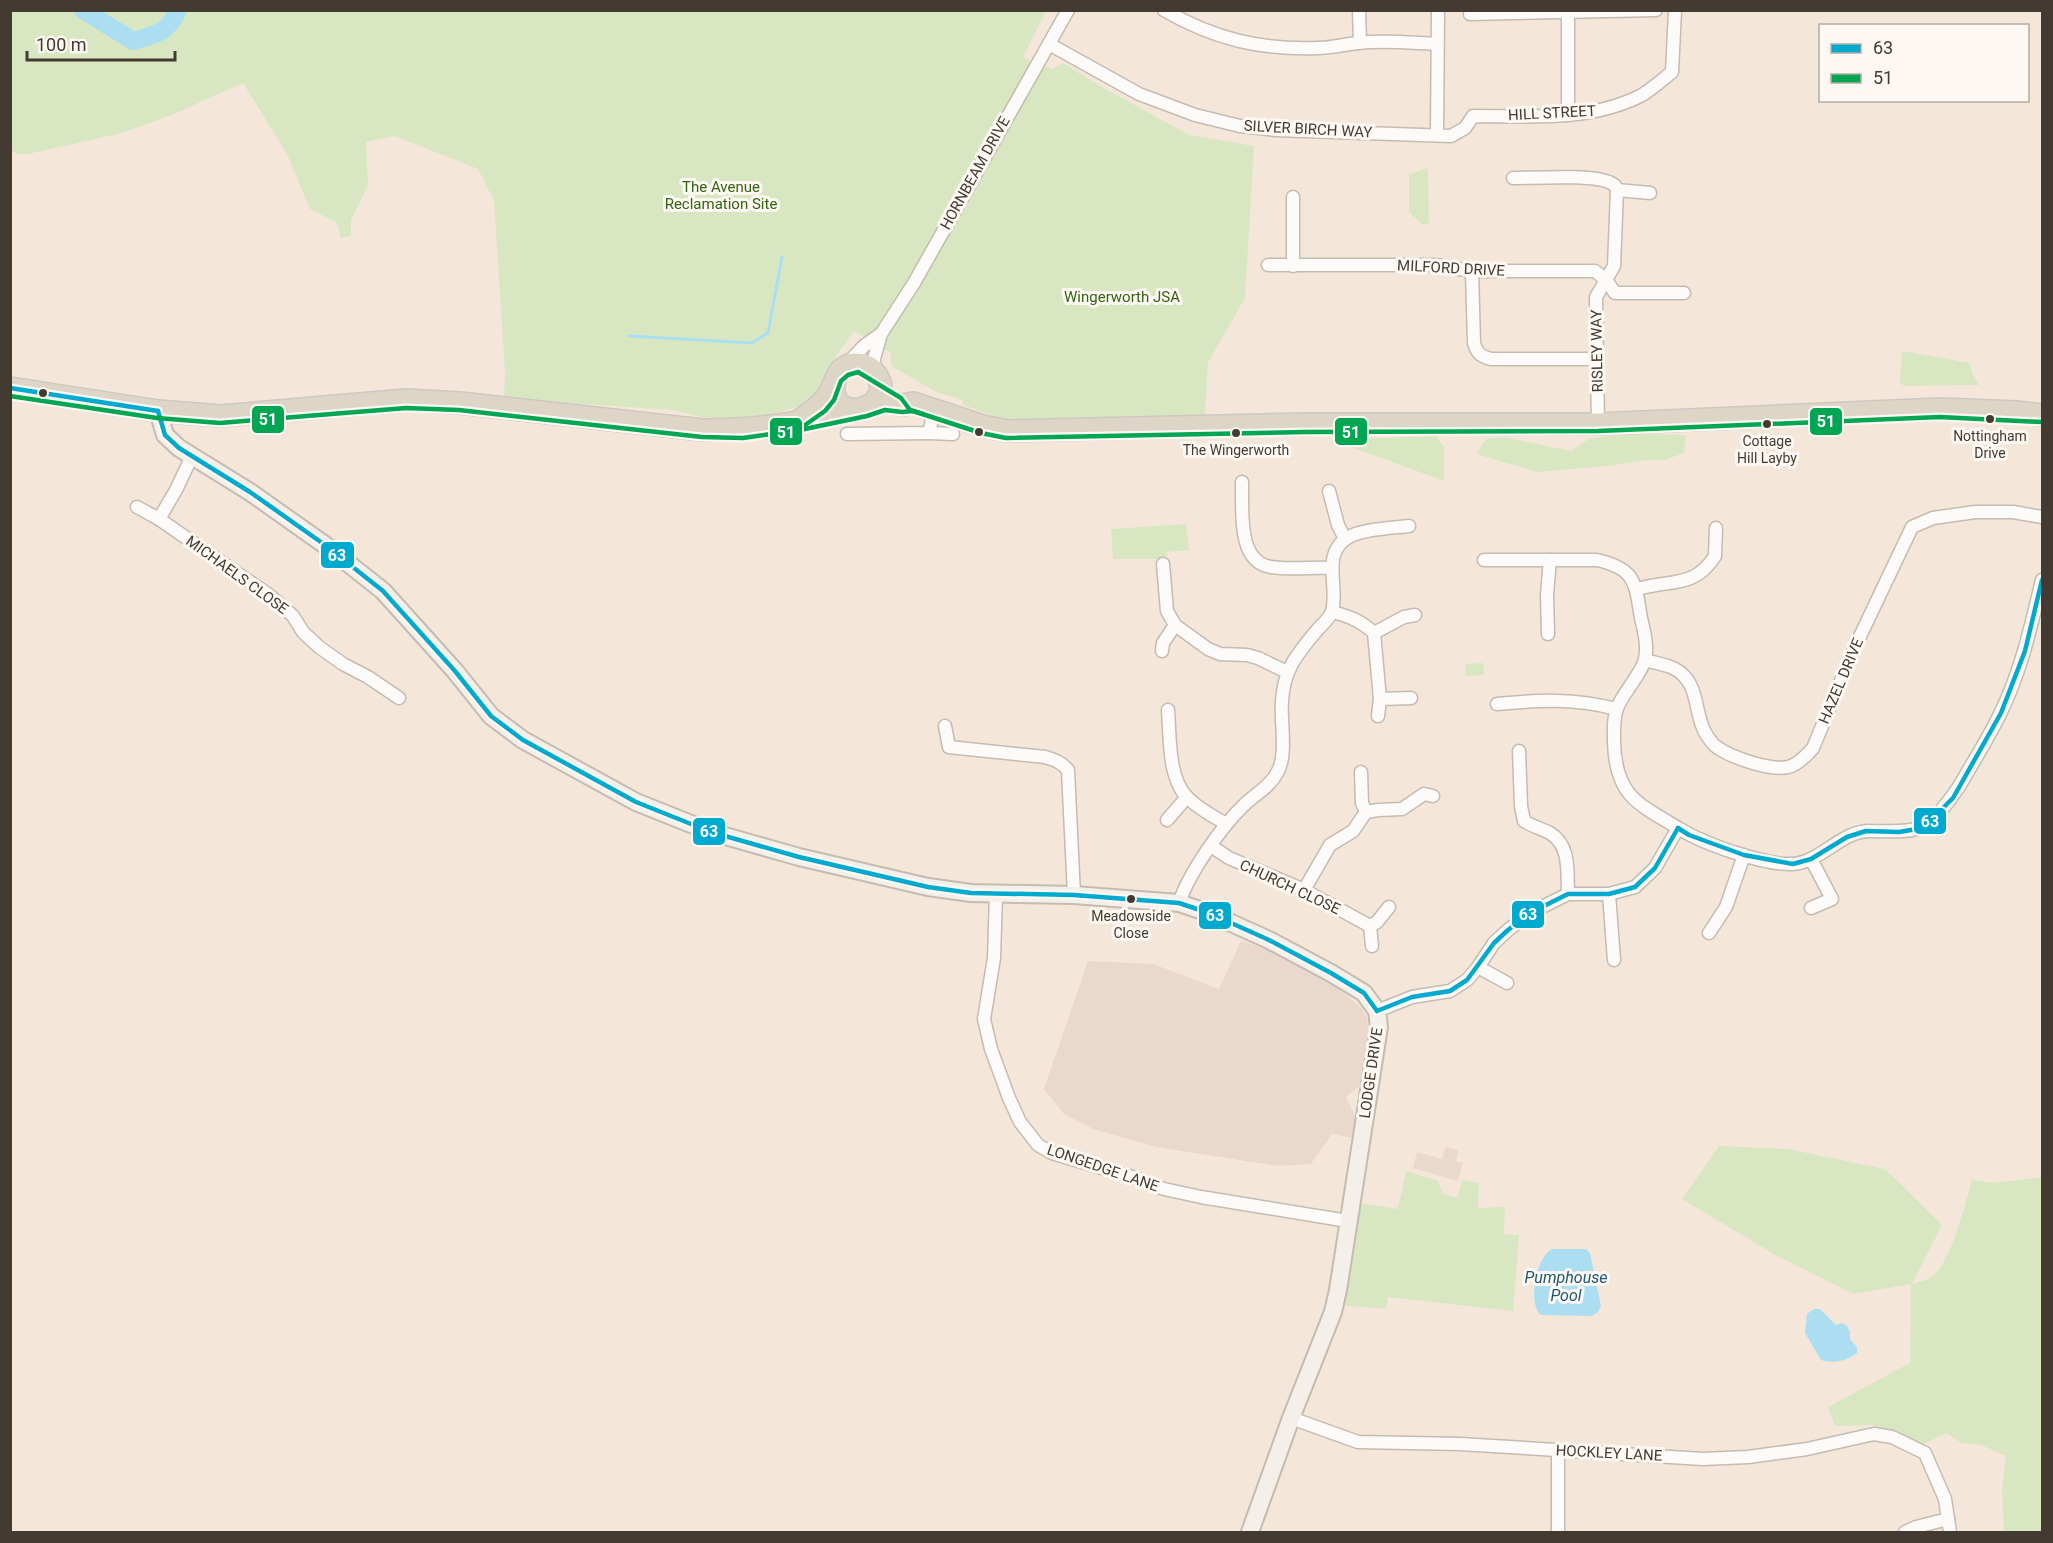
<svg xmlns="http://www.w3.org/2000/svg" width="2053" height="1543" viewBox="0 0 2053 1543" font-family="Roboto,sans-serif">
<rect width="100%" height="100%" fill="#f4e7da"/>
<g fill="#e9d8cb">
<polygon points="1241,941 1268,949 1333,985 1361,1007 1367,1018 1368,1030 1360,1085 1346,1097 1355,1116 1352,1138 1332,1134 1311,1164 1278,1166 1156,1147 1093,1129 1064,1114 1044,1089 1088,961 1153,964 1219,989"/>
<polygon points="1446,1147 1458,1150 1456,1161 1463,1163 1458,1181 1413,1168 1417,1152 1442,1159"/>
</g>
<g fill="#d8e7c2">
<polygon points="11,11 1046,11 1023,57 1052,69 1063,63 1095,83 1189,135 1254,146 1245,298 1208,362 1205,415 1003,419 963,405 963,400 936,392 891,366 891,353 854,331 836,356 817,393 804,404 781,412 743,420 701,417 673,410 504,399 505,372 494,201 478,169 395,136 366,142 368,185 351,220 351,236 341,238 337,223 310,209 287,154 243,83 174,114 122,133 28,154 18,154 11,150"/>
<polygon points="1428,168 1429,224 1423,225 1409,212 1409,174"/>
<polygon points="1902,351 1970,363 1972,373 1979,385 1904,386 1900,383"/>
<polygon points="1631,434 1686,435 1684,453 1665,460 1647,460 1607,466 1537,472 1476,454 1486,439 1504,437 1571,451 1590,438"/>
<polygon points="1436,436 1444,447 1444,481 1343,444 1351,439"/>
<polygon points="1186,524 1189,550 1167,552 1166,559 1113,559 1111,529"/>
<polygon points="1483,663 1484,675 1466,676 1465,664"/>
<path d="M1719 1146 1788 1149 1885 1169 1942 1225 1912 1284C1917 1282 1925 1281 1930 1278 1951 1265 1965 1204 1972 1180L1993 1183 2042 1177V1532H2004L2002 1488 2006 1456 1981 1445 1961 1443 1947 1433 1924 1444 1873 1425 1835 1426 1828 1407 1910 1363 1911 1284 1853 1294 1777 1256 1682 1199Z"/>
<polygon points="1406,1171 1438,1181 1443,1194 1457,1198 1462,1180 1479,1183 1478,1208 1505,1207 1504,1234 1519,1235 1513,1311 1388,1297 1386,1309 1339,1305 1360,1203 1398,1209"/>
</g>
<g fill="#acdef2">
<path d="M1552 1249H1586L1590 1253 1601 1306 1598 1312 1592 1316 1541 1315C1527 1304 1536 1257 1552 1249Z"/>
<path d="M1814 1309H1820L1836 1325 1842 1323 1847 1326 1850 1332V1339L1857 1347V1353C1846 1361 1834 1364 1821 1360L1805 1333 1807 1314Z"/>
</g>
<g fill="none" stroke-linecap="round" stroke-linejoin="round">
<polyline stroke="#acdef2" stroke-width="3" points="629,336 752,343 768,333 782,257"/>
<path stroke="#acdef2" stroke-width="18" d="M83 10 133 41C156 34 167 34 178 10"/>
<defs>
<g id="street">
<path d="M1164 10C1214 39 1260 50 1318 48 1332 48 1345 44 1359 43 1385 40 1412 43 1437 44"/>
<polyline points="1359,10 1360,42"/>
<polyline points="1568,12 1568,115"/>
<polyline points="1470,14 1656,10"/>
<path d="M1049 44 1139 94 1195 115 1240 126 1276 130 1451 136 1465 128 1473 116C1530 116 1590 122 1642 95 1652 89 1662 80 1672 72L1675 10"/>
<polyline points="1437,134 1438,10"/>
<path d="M1513 178C1535 178 1593 174 1611 183 1615 185 1615 185 1617 190L1614 266 1596 297 1598 424"/>
<polyline points="1617,190 1650,193"/>
<polyline points="1268,265 1435,265 1472,271 1595,271 1606,280 1615,293 1684,293"/>
<polyline points="1293,266 1293,197"/>
<path d="M1472 271 1474 343C1477 353 1480 356 1491 359H1597"/>
<polyline points="846,365 864,346 881,334"/>
<polyline points="875,373 874,359 881,334 914,283 1068,10"/>
<polyline points="929,433 953,434"/>
<polyline points="847,434 929,433 934,410"/>
<path d="M1242 482C1243 508 1236 562 1271 567 1290 570 1312 567 1331 568"/>
<polyline points="1329,491 1338,525 1345,539"/>
<polyline points="137,507 159,519 269,595 293,616 303,632 319,647 343,664 368,677 399,698"/>
<polyline points="159,519 176,490 192,456"/>
<path d="M1484 560H1597C1637 569 1635 584 1641 618 1644 631 1648 645 1645 659 1643 671 1624 692 1618 706 1613 717 1614 729 1614 741 1615 796 1638 804 1680 829 1704 844 1764 865 1792 864 1821 863 1841 830 1871 831 1887 831 1904 833 1920 828 1932 825 1953 796 1960 785 1973 762 1988 739 2000 714 2021 672 2031 626 2042 580"/>
<path d="M1638 589C1670 579 1694 589 1715 556L1716 528"/>
<path d="M1332 612C1349 616 1361 621 1374 633"/>
<polyline points="1175,625 1208,649 1220,654 1247,655 1258,658 1287,672"/>
<polyline points="1548,634 1547,594 1550,560"/>
<polyline points="1162,651 1163,643 1175,625 1167,611 1163,564"/>
<path d="M1645 660C1658 664 1674 665 1683 675 1699 690 1695 717 1706 734 1709 739 1713 745 1718 748 1733 758 1771 771 1788 767 1798 765 1807 755 1813 748L1854 649 1912 527 1933 518 1975 512H2013L2042 517"/>
<polyline points="1411,698 1380,699 1374,633 1404,617 1415,615"/>
<path d="M1497 704C1539 700 1576 698 1616 709"/>
<path d="M1168 710C1170 736 1168 778 1187 797 1197 808 1213 816 1226 824"/>
<polyline points="1378,716 1380,699"/>
<path d="M945 726 949 747 1045 757C1055 760 1061 762 1068 770L1074 895"/>
<path d="M1519 751 1521 806 1524 821C1532 826 1542 829 1550 833 1571 846 1567 872 1568 894"/>
<polyline points="1361,772 1362,803 1366,812"/>
<polyline points="1167,820 1187,797"/>
<polyline points="1211,846 1229,858 1304,890 1370,926 1377,922 1389,907"/>
<polyline points="1811,859 1832,899 1811,908"/>
<polyline points="1304,890 1330,845 1353,831 1366,812 1378,810 1402,809 1424,794 1433,796"/>
<polyline points="996,894 994,958 984,1019 991,1049 1009,1098 1020,1122 1038,1145 1052,1153 1132,1177 1164,1189 1201,1197 1348,1221"/>
<polyline points="1609,894 1614,960"/>
<path d="M1179 903C1189 873 1221 827 1244 805 1255 794 1270 787 1277 773 1288 755 1280 722 1282 701 1284 668 1298 653 1318 629 1323 624 1330 618 1332 611 1339 587 1321 555 1347 538 1361 529 1392 528 1409 526"/>
<polyline points="1370,926 1372,946"/>
<polyline points="1709,933 1726,907 1744,855"/>
<polyline points="1478,967 1507,983"/>
<polyline points="1377,1011 1412,997 1450,991 1467,980 1478,967 1494,943 1508,930 1530,913 1568,894 1609,894 1635,887 1655,868 1678,828"/>
<polyline points="1291,1418 1358,1442 1460,1444 1703,1459 1748,1457 1807,1449 1874,1434 1892,1437 1925,1453 1945,1499 1950,1532"/>
<polyline points="1558,1532 1558,1450"/>
<polyline points="1905,1532 1916,1527 1948,1519"/>
</g>
<polyline id="secondary" points="158,411 165,435 179,448 250,492 325,545 383,591 455,671 491,716 523,740 636,802 711,832 799,857 928,887 971,893 1074,895 1179,903 1209,913 1269,940 1331,973 1364,993 1377,1011 1379,1027 1338,1290 1333,1312 1291,1418 1250,1532"/>
<g id="highway">
<path d="M10 388 158 411 221 416 406 400 460 403 703 430C758 430 802 423 855 410"/>
<polyline points="870,406 884,402 903,405 913,403 983,426 1007,431 1305,424 1598,424 1940,409 2016,412 2042,415"/>
<path d="M800 420C809 413 821 406 828 396 836 382 837 363 857 364 863 364 870 367 874 372 903 406 829 430 834 383"/>
</g>
</defs>
<use href="#street" stroke="#c5bbb0" stroke-width="15"/>
<use href="#secondary" stroke="#c5bbb0" stroke-width="20"/>
<use href="#highway" stroke="#cec8c1" stroke-width="24"/>
<use href="#street" stroke="#fdfbf9" stroke-width="12"/>
<use href="#secondary" stroke="#f4f0e9" stroke-width="16"/>
<use href="#highway" stroke="#ddd5c5" stroke-width="21"/>
<defs>
<g id="bus-1">
<polyline points="10,388 158,411"/>
<polyline points="158,411 165,435 179,448 250,492 325,545 383,591 455,671 491,716 523,740 636,802 711,832 799,857 928,887 971,893 1074,895 1179,903 1209,913 1269,940 1331,973 1364,993 1377,1011"/>
<polyline points="1678,828 1689,835 1744,855 1793,864 1811,859 1847,837 1866,831 1899,832 1923,828 1953,798 2001,713 2025,651 2042,580"/>
<polyline points="1377,1011 1412,997 1450,991 1467,980 1494,943 1508,930 1530,913 1568,894 1609,894 1635,887 1655,868 1678,828"/>
</g>
<g id="bus-2">
<polyline points="10,396 157,418 220,423 406,408 459,410 702,437 743,438 798,430 825,411 834,400 841,381 848,375 858,372 901,398 910,410 981,433 1006,438 1305,432 1598,431 1940,417 2041,422"/>
<polyline points="800,430 867,416 885,410 902,412 913,411 923,414"/>
</g>
</defs>
<use href="#bus-1" stroke="#fdf8f3" stroke-width="9"/>
<use href="#bus-2" stroke="#fdf8f3" stroke-width="9"/>
<use href="#bus-1" stroke="#00a9ce" stroke-width="4.5"/>
<use href="#bus-2" stroke="#00a651" stroke-width="4.5"/>
</g>
<g fill="#433b31" stroke="#fdf8f3" stroke-width="2">
<circle cx="43" cy="393" r="5"/>
<circle cx="1990" cy="419" r="5"/>
<circle cx="1767" cy="424" r="5"/>
<circle cx="979" cy="432" r="5"/>
<circle cx="1236" cy="433" r="5"/>
<circle cx="1131" cy="899" r="5"/>
</g>
<g text-anchor="middle" dominant-baseline="central" stroke-width="6" stroke-linejoin="round" paint-order="stroke">
<g font-size="14" fill="#433b31" stroke="#fdf8f3">
<text x="1990" y="436">Nottingham<tspan x="1990" dy="17">Drive</tspan></text>
<text x="1767" y="441">Cottage<tspan x="1767" dy="17">Hill Layby</tspan></text>
<text x="1236" y="450">The Wingerworth</text>
<text x="1131" y="916">Meadowside<tspan x="1131" dy="17">Close</tspan></text>
</g>
<g font-size="15" fill="#433b31" stroke="#fdf8f3">
<text transform="translate(1552 113) rotate(-3)">HILL STREET</text>
<text transform="translate(1308 129) rotate(3)">SILVER BIRCH WAY</text>
<text transform="translate(975 173) rotate(-61)">HORNBEAM DRIVE</text>
<text transform="translate(1451 268) rotate(3)">MILFORD DRIVE</text>
<text transform="translate(1597 351) rotate(-91)">RISLEY WAY</text>
<text transform="translate(237 575) rotate(36)">MICHAELS CLOSE</text>
<text transform="translate(1841 681) rotate(-67)">HAZEL DRIVE</text>
<text transform="translate(1290 887) rotate(25)">CHURCH CLOSE</text>
<text transform="translate(1371 1073) rotate(-82)">LODGE DRIVE</text>
<text transform="translate(1103 1168) rotate(19)">LONGEDGE LANE</text>
<text transform="translate(1609 1453) rotate(3)">HOCKLEY LANE</text>
</g>
<g font-size="15" fill="#346312" stroke="#fdf8f3">
<text x="721" y="187">The Avenue<tspan x="721" dy="17">Reclamation Site</tspan></text>
<text x="1122" y="297">Wingerworth JSA</text>
</g>
<g font-size="16" font-style="italic" fill="#1b5870" stroke="#fdf8f3">
<text x="1566" y="1277">Pumphouse<tspan x="1566" dy="18">Pool</tspan></text>
</g>
</g>
<g stroke="#fdf8f3" stroke-width="2">
<rect x="251" y="405" width="34" height="29" rx="6" fill="#00a651"/>
<rect x="1809" y="407" width="34" height="29" rx="6" fill="#00a651"/>
<rect x="769" y="417" width="34" height="29" rx="6" fill="#00a651"/>
<rect x="1334" y="417" width="34" height="29" rx="6" fill="#00a651"/>
<rect x="320" y="541" width="35" height="28" rx="6" fill="#00a9ce"/>
<rect x="1913" y="807" width="34" height="28" rx="6" fill="#00a9ce"/>
<rect x="692" y="817" width="34" height="29" rx="6" fill="#00a9ce"/>
<rect x="1511" y="900" width="34" height="29" rx="6" fill="#00a9ce"/>
<rect x="1198" y="901" width="34" height="29" rx="6" fill="#00a9ce"/>
</g>
<g font-size="16" text-anchor="middle" font-weight="bold" fill="#fff">
<text x="268" y="425">51</text>
<text x="1826" y="427">51</text>
<text x="786" y="438">51</text>
<text x="1351" y="438">51</text>
<text x="337" y="561">63</text>
<text x="1930" y="827">63</text>
<text x="709" y="837">63</text>
<text x="1528" y="920">63</text>
<text x="1215" y="921">63</text>
</g>
<rect width="2053" height="1543" fill="none" stroke="#433b31" stroke-width="24"/>
<rect x="1819" y="24" width="210" height="78" fill="#fdf8f3" stroke="#b3aca5" stroke-width="1.5"/>
<rect x="1831" y="44" width="30" height="9" fill="#00a9ce" stroke="#b3aca5" stroke-width="1.5"/>
<text x="1873" y="54" font-size="18" fill="#433b31">63</text>
<rect x="1831" y="74" width="30" height="9" fill="#00a651" stroke="#b3aca5" stroke-width="1.5"/>
<text x="1873" y="84" font-size="18" fill="#433b31">51</text>
<path d="M27 51v9h148v-9" fill="none" stroke="#433b31" stroke-width="3"/>
<text x="36" y="51" font-size="18" fill="#433b31" stroke="#fdf8f3" stroke-width="4.5" paint-order="stroke">100 m</text>
</svg>
